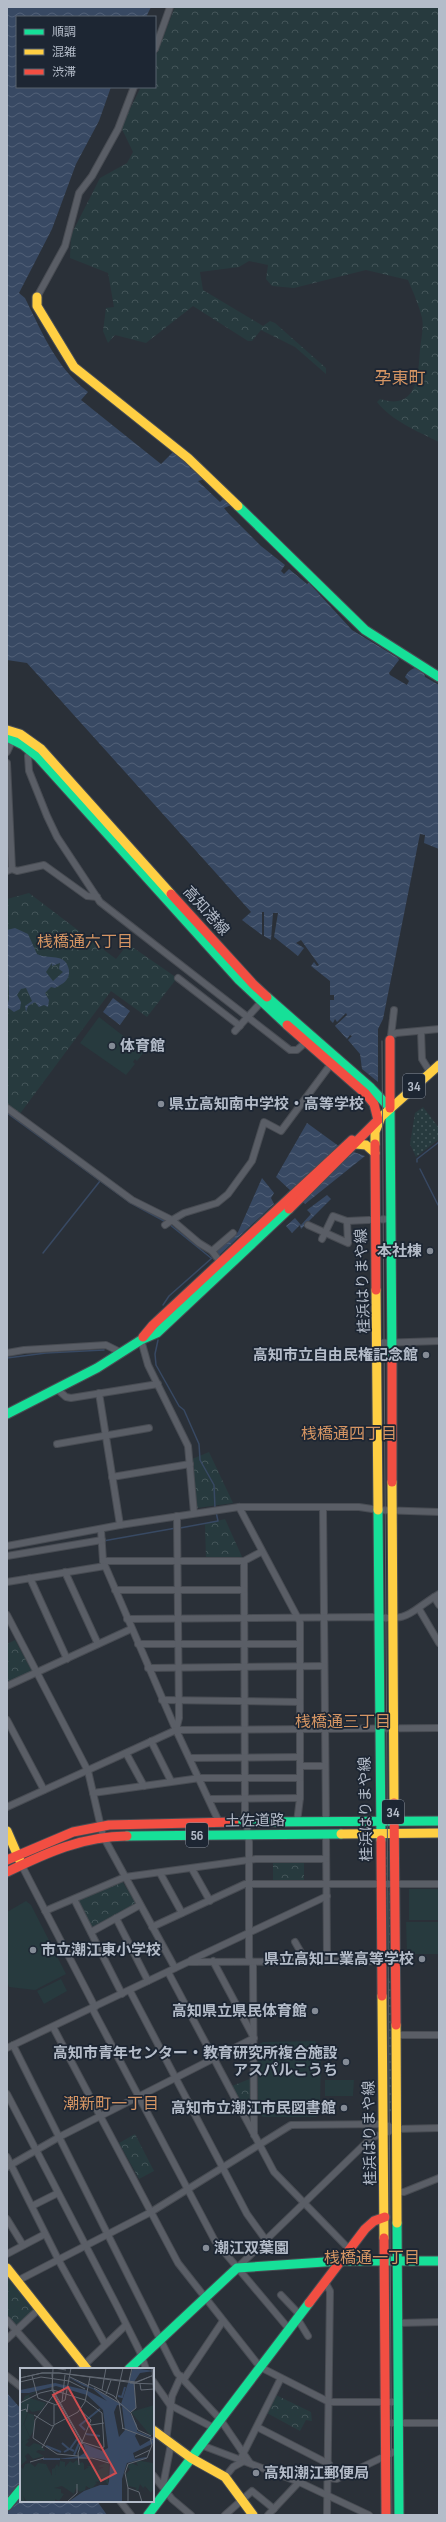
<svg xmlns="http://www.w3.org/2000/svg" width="446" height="2522" viewBox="0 0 446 2522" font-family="'Sofia Sans Condensed','Noto Sans JP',sans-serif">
<defs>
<pattern id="grass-dots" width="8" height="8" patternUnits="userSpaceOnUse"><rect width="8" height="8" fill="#273a3e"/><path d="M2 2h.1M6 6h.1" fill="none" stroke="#445559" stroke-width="1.8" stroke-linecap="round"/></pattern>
<pattern id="forest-crowns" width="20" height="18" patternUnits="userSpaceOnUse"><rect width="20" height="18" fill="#273a3e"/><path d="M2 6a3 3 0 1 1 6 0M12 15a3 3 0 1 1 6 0" fill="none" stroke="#445559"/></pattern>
<pattern id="water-waves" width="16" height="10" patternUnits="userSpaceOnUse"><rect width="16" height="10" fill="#384963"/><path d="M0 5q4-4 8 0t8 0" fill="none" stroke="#526178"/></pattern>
</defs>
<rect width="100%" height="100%" fill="#2a3038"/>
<g fill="url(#grass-dots)">
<polygon points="423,1107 439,1128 439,1139 416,1157 410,1144 415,1113"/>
<rect x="386" y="1851" width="5" height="26"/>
<rect x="386" y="1891" width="5" height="60"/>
<polygon points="387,1978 392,1979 393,2112 388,2112"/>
</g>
<g fill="url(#forest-crowns)">
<path d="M175 7H439V442C417 431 392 421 377 402L380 399C418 411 418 375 420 349 421 340 424 327 422 318 419 305 413 292 408 280L366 270 294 288 272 286 266 279 268 265 249 261 239 267 200 272 203 290 263 326 270 321 275 323 326 368V374L295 347 261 330 252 341H248L193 306 146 343 115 335 108 343 103 331 106 308 114 307 108 273 70 258 71 235 100 178 127 163 133 152 121 127 141 87H155V58Z"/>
<polygon points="29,893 116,959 128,944 177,978 147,1017 111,991 19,1115 7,1108 7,899"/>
<polygon points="209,1452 233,1503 197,1508 192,1459"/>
<polygon points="225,1519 243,1559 206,1559 205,1524"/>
<polygon points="15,1640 32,1671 7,1682 7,1644"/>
<rect x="273" y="1861" width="31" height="20"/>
<polygon points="122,1881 135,1902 134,1905 94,1927 91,1926 78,1901 79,1899"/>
<polygon points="252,2078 251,2123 232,2086"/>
<polygon points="135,2134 154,2171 139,2179 119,2143"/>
<polygon points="7,2277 33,2309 33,2312 17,2326 7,2316"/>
<polygon points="276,2395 311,2412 312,2421 306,2420 300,2431 267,2413"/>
</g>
<g fill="#273a3e">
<polygon points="99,1017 144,1052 137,1061 135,1059 133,1062 135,1064 126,1075 80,1043"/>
<rect x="409" y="1889" width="30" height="31"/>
<polygon points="26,1901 31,1905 66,1974 35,1990 9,1987 7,1981 7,1912"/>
<polygon points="406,1922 439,1922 439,1954 407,1954"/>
<polygon points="61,1979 67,1991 44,2004 37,1991"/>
<polygon points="315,2041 321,2048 320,2113 316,2117 263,2117 258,2112 258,2045 263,2042"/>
<polygon points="325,2080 354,2080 353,2096 325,2096"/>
</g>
<g fill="url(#water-waves)" fill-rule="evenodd">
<path d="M7 7H151L146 17H17V87H111L99 121 76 164 52 229 19 293 25 298C43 334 55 366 88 392L81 400 161 464 173 452 191 467 190 469 193 467 205 479 198 481 220 502 224 498 231 505 224 508 228 513 261 546 285 565 281 571 284 574 289 569 307 584 309 583 352 630 398 658 399 660 389 673 390 675 407 685 409 681 405 677C408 671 412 668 419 667L423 670 425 677 439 685V849L424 843 425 835 420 834 383 1019 378 1029V1082L362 1069 360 1054 348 1040 352 1036 350 1035 347 1039 335 1026 347 1015 346 1013 337 1022 335 1019 333 1023 330 1020V1000H334V995H330V981L311 966 314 962 317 966 319 965 301 940 296 943 304 948 298 956 274 937 278 913H273L271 940 264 936V912H262V935L242 920 251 912 27 663 7 660Z"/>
<path d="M15 928 28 934 37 954C48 960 66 952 69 970 70 981 62 984 55 988L51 987 45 993 49 1000 48 1007 44 1005 39 1007 35 1002 28 1006 26 1012 25 1006 32 1001 26 988 21 989 17 995 21 1002 20 1009 14 1012 7 1007 9 999 7 930ZM52 963V966L60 963 59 969 63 972 53 981 46 972Z"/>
<polygon points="113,998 130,1011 120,1025 103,1012"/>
<polygon points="307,1123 340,1147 365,1156 305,1204 276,1177"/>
<polygon points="262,1178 274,1193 271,1198 274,1204 214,1260 210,1254 238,1232"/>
<polygon points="327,1195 331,1199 301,1229 300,1225 292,1233 286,1226 295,1218 301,1225 311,1214 307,1210"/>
<polygon points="7,2393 21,2409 21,2501 97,2501 107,2515 7,2515"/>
</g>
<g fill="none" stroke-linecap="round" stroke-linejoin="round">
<g stroke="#384963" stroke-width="1.5">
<polyline points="7,1113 129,1202 166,1222"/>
<polyline points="417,1162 417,1159 439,1142"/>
<polyline points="420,1169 438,1205"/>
<polyline points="169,1224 211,1258"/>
<polyline points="43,1253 100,1181"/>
<polyline points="163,1305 169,1296 212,1258"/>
<polyline points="158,1340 155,1354 156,1365 179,1406 184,1410 199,1444 200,1460 214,1485 215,1508"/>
<polyline points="7,1358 46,1353 104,1350"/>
<polyline points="180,1528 218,1521 216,1512"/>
<polyline points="103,1541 176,1528"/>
</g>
<defs>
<g id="street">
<polyline points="155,49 170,7"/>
<polyline points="37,297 65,246 79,193 92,176 118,129 134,87"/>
<polyline points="31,748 28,756 29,771 47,816 57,837 100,902 290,1050 297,1050 306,1042"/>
<polyline points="7,752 14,737"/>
<polyline points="7,763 12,869 7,871"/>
<polyline points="12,869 17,871 44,865 87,896 97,897"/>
<polyline points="178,978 240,1026"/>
<polyline points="235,1031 263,1000"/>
<polyline points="421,1031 422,1059 430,1072"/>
<polyline points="391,1036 394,1010"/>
<polyline points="390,1040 391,1036 396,1033 439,1029"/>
<polyline points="7,1108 132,1200 172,1220 184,1213 217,1203 228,1194 252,1161 264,1122 281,1131 331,1064"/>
<polyline points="165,1225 172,1220 199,1243 212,1251 233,1233"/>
<polyline points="308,1225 348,1243 347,1221"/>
<polyline points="322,1239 333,1216 347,1221 390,1219"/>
<polyline points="212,1251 221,1263"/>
<polyline points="141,1340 148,1365 188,1446 194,1513"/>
<polyline points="379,1343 439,1341"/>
<polyline points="7,1353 24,1350 106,1345 122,1353"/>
<polyline points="57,1389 66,1397 71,1398 158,1384"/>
<polyline points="99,1393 120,1525"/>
<polyline points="57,1444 149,1428"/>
<polyline points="112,1477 190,1464"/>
<polyline points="239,1507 300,1622 300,1798 297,1822"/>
<polyline points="323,1508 326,1823"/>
<polyline points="101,1530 103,1561 176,1730 219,1822"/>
<polyline points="7,1546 120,1525 239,1507 359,1507 379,1510 439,1512"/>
<polyline points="7,1556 102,1540"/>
<polyline points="103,1561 244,1561 245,1814 249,1842 249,1958 253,1965 254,2135"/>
<polyline points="244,1561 261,1552"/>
<polyline points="65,1572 98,1644"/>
<polyline points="30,1578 67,1659"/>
<polyline points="7,1582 105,1566"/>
<polyline points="115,1590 244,1590"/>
<polyline points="434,1597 439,1605"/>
<polyline points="419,1609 439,1643"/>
<polyline points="7,1615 88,1771 103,1836 175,1968"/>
<path d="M127 1619 372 1617C413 1621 407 1613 439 1594"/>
<polyline points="138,1644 299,1644"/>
<polyline points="148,1668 324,1666"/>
<polyline points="7,1686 131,1629"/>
<polyline points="162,1700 300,1702"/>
<polyline points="7,1720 44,1790"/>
<polyline points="176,1730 179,1718 177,1516"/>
<polyline points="151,1741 171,1781"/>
<polyline points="126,1753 144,1786"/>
<polyline points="190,1758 300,1757"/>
<polyline points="300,1766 325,1766"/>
<polyline points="93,1793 200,1778 300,1778"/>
<polyline points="210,1799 300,1798"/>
<polyline points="7,1807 176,1730 439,1728"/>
<polyline points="326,1834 327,1961"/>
<polyline points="21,1864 95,2007"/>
<polyline points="192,1869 210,1901"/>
<polyline points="160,1873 182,1913"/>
<polyline points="74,1899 122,1994"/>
<polyline points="45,1911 125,1877 256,1859 326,1859"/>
<polyline points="116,1918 148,1981"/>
<polyline points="152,1927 245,1884 439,1884"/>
<polyline points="91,1932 140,1905"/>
<polyline points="295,1942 306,1961"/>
<polyline points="191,1960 327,1896"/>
<polyline points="213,1961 253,2036"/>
<polyline points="168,1972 274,2172 349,2249"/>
<polyline points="130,1991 247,2214 265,2239"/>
<polyline points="92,2008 215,2241 289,2329"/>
<polyline points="53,2027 178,2263 260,2367 329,2402 398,2402"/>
<polyline points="395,2035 439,2035"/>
<polyline points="13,2045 177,2373 220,2419 250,2463"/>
<polyline points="7,2048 188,1962 394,1961"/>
<polyline points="7,2094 117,2306 140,2352 146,2369"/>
<polyline points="7,2157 59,2261 105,2344"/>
<polyline points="7,2167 61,2136 254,2038"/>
<polyline points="396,2192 404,2192 439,2178"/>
<polyline points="32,2206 58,2193"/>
<polyline points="7,2219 23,2245"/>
<polyline points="7,2254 45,2234"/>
<polyline points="237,2268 371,2138 396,2129 439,2128"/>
<polyline points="17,2281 151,2212 291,2125 383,2124 396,2129"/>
<polyline points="325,2282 330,2291 327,2515"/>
<polyline points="281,2295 300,2315"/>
<polyline points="297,2318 308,2336"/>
<polyline points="7,2320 50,2369"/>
<polyline points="398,2323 439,2322"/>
<polyline points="7,2339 39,2309"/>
<polyline points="80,2369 126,2325"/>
<polyline points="7,2376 21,2387"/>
<polyline points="184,2379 223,2321"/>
<polyline points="153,2381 170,2405 214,2428"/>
<polyline points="387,2423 439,2423"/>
<polyline points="257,2427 329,2464"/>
<polyline points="166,2441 172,2396 181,2376"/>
<polyline points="201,2445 299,2482 369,2515"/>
<polyline points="242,2456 281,2378"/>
<polyline points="153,2475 172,2499 191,2515"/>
<polyline points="225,2477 233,2467 244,2461"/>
<polyline points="329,2478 337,2479 398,2450"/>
<polyline points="163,2486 171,2444"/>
<polyline points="120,2501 131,2515"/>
<polyline points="225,2515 252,2491 274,2509"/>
<polyline points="268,2515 299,2482"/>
</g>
<g id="fast">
<polyline points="238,506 365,630 439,677"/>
<polyline points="7,737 23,745 38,757 239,980 287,1025"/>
<polyline points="267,997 371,1088 390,1108"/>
<polyline points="390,1108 392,1360"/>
<polyline points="7,1414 97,1368 141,1340 157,1333 289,1209"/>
<polyline points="378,1510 381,1840"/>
<polyline points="234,1822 439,1821"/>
<polyline points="127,1836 341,1834"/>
<polyline points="397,2223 399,2515"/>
<polyline points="129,2369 237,2268 339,2261 439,2261"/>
<polyline points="7,2506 21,2489"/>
<polyline points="148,2515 309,2303"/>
</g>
<g id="slow">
<polyline points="37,297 37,306 74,367 188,458 238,506"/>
<polyline points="7,730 20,734 41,749 171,894"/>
<polyline points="356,1144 366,1145 375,1153"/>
<polyline points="375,1144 375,1132 381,1117 439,1065"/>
<polyline points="376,1290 378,1510"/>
<polyline points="392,1482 394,1803"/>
<polyline points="7,1831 20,1861"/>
<polyline points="341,1834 439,1833"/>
<polyline points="382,1996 384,2238"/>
<polyline points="396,2025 397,2223"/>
<polyline points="7,2268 87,2369"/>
<polyline points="153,2430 191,2458 225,2477 253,2515"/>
</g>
<g id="jam">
<polyline points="171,894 253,984 267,997"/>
<polyline points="287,1025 366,1094 374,1104 378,1120"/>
<polyline points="390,1040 390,1108"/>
<polyline points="375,1144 376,1290"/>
<polyline points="289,1209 378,1120"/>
<polyline points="143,1337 153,1325 352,1140"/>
<polyline points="392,1360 392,1482"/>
<polyline points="394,1803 396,2025"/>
<polyline points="381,1840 382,1996"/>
<polyline points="7,1860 73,1832 109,1825 234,1822"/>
<path d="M7 1872C46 1853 83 1836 127 1836"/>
<polyline points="384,2238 386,2515"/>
<polyline points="309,2303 365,2229 374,2221 385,2217"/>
</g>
</defs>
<use href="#street" stroke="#484c53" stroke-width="8"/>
<use href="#fast" stroke="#484c53" stroke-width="11"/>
<use href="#slow" stroke="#484c53" stroke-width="11"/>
<use href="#jam" stroke="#484c53" stroke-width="11"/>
<use href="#street" stroke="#5a5e66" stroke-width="6"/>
<use href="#fast" stroke="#16e098" stroke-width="9"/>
<use href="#slow" stroke="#ffcf43" stroke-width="9"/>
<use href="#jam" stroke="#f24e42" stroke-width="9"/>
<polyline stroke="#595d64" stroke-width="1" points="382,1041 392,2515"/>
</g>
<g fill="#848b96" stroke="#1d2633" stroke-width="1.5">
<circle cx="112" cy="1046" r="4"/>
<circle cx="161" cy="1104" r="4"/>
<circle cx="430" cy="1251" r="4"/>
<circle cx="426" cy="1355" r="4"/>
<circle cx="33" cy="1950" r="4"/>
<circle cx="422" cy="1959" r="4"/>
<circle cx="315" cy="2011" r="4"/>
<circle cx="346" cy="2062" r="4"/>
<circle cx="344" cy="2108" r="4"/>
<circle cx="206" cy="2248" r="4"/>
<circle cx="256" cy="2473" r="4"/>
</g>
<g text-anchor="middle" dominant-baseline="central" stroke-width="3.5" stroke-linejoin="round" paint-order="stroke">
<g fill="#1d2633" stroke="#878f9c" stroke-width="1">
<rect x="403" y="1074" width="22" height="24" rx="3"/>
<rect x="382" y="1800" width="22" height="24" rx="3"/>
<rect x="186" y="1823" width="22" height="24" rx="3"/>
</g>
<g font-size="14" font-weight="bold" fill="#b4bcc9">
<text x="414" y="1086">34</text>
<text x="393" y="1812">34</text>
<text x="197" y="1835">56</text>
</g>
<g font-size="15" fill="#b4bcc9" stroke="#1d2633">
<text transform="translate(206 911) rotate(48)">高知港線</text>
<text transform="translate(363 1281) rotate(-92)">桂浜はりまや線</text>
<text transform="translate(366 1809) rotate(-91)">桂浜はりまや線</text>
<text transform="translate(255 1821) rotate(-1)">土佐道路</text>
<text transform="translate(370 2133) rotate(-91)">桂浜はりまや線</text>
</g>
<g font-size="15" font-weight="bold" fill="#b4bcc9" stroke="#1d2633" text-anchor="end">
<text x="120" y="1046" text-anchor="start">体育館</text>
<text x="169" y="1104" text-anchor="start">県立高知南中学校・高等学校</text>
<text x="422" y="1251">本社棟</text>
<text x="418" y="1355">高知市立自由民権記念館</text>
<text x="41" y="1950" text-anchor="start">市立潮江東小学校</text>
<text x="414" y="1959">県立高知工業高等学校</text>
<text x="307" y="2011">高知県立県民体育館</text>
<text x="338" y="2053">高知市青年センター・教育研究所複合施設<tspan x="338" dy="17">アスパルこうち</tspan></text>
<text x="336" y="2108">高知市立潮江市民図書館</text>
<text x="214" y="2248" text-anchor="start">潮江双葉園</text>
<text x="264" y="2473" text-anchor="start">高知潮江郵便局</text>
</g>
<g font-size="16" fill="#d59563" stroke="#1d2633">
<text x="85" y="942">桟橋通六丁目</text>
<text x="349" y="1434">桟橋通四丁目</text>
<text x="343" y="1722">桟橋通三丁目</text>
<text x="111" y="2104">潮新町一丁目</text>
<text x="372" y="2258">桟橋通一丁目</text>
</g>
<g font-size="17" fill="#d59563" stroke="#1d2633">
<text x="400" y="379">孕東町</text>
</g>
</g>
<g transform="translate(20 2368)">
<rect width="134" height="134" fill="#2a3038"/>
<path d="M4 56 10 70 0 76V59Z" fill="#273a3e"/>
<path d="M15 24 16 25 9 27 10 30 26 35 22 42 12 44 9 41 3 57 0 59V38L5 28ZM134 37V67H130L111 44ZM8 45 14 47V62L10 69 4 56ZM6 72 9 73 5 77 9 79 14 75 21 77 25 83 18 82 16 84 24 88 13 91 8 85 5 88 7 92 0 98V76ZM134 91V120L131 125 125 118 123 120 120 116 118 123 115 121 117 120 108 118 106 106 110 102 107 98 112 95 118 98 116 94 121 93 133 95ZM57 92 59 96 62 94 64 96V102L69 99 66 98H75L77 103 84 99H80L78 98 86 95 89 97 88 117 85 112 75 114 77 115 71 121 66 118 65 122 60 124 56 120 54 126 42 118 34 120 41 121V125L44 126 39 133 35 131V134H7L3 128 5 134H0V98L3 101 5 96 10 95 15 99 18 95 26 96 32 108V101L35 100 36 109 35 99 37 96 39 99 40 93 45 94V99L50 93 53 95Z" fill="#273a3e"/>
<path d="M113 0 134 3 120 5 114 14 116 40 110 45 117 57V63L134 70V75L113 85 115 91 126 89 127 90 107 95 102 111V134H48L64 123 80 117H88L89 113 90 95 85 92 70 89 50 91H38L60 88 66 84 63 75 82 83 88 80 83 42 67 27 36 18 9 25H0V22L35 15 66 22 87 33 73 21 64 18 46 8 73 20 101 36ZM97 37 102 38 105 62 99 69 94 44ZM117 65 132 70V71L120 78 115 68Z" fill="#384963" fill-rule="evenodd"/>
<path fill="none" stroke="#384963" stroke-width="2" d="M98 28 102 29 105 19M65 62 60 57 80 41M66 66 80 68M42 75 49 81 44 84M26 78 41 84M54 83 50 81 57 71M54 87 60 73M23 91H40"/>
<path fill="none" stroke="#616872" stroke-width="1" d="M34 0 46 2M132 0 134 32M33 1 32 22 63 76M32 6 33 22 62 73 58 85 59 97M12 8 18 30 36 37 45 32 51 0M50 9 69 18M0 10 22 5H39L116 14 134 7M0 10 22 5H39L115 15 134 7M109 13 112 0M0 14 21 9 49 13 65 21M110 15 134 16M69 16 94 28 99 34 103 61M120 16 121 22 134 21M74 20 101 36 111 45 118 62 131 68M33 22 65 32 82 45 84 79M82 22 86 0M35 25 15 52 13 70 37 86 58 88M86 26 91 12M96 31 103 0M42 34 45 7M0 35 20 25 33 22M60 42 71 52 62 74M0 43 6 41 7 44 8 36M111 44 116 40 114 14M14 47 32 58 58 44 65 34 70 9M66 52 71 57 84 55M34 56V37M102 60 134 72M62 74 81 80 84 79M22 80 34 57M115 89 130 82M58 90H72L89 95M10 94 24 90M108 120V134M47 134 57 125V116M122 134 119 124 108 120 105 105 108 96 127 90 132 77 130 70"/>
<path fill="#ce4d50" fill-opacity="0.15" stroke="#ce4d50" stroke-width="2" d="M48 19 96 105 81 113 33 27Z"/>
<rect width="134" height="134" fill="none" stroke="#b4bcc9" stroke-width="2"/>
</g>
<rect width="446" height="2522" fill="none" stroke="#b4bcc9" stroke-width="16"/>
<rect x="16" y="16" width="140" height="72" fill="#1d2633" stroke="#59626f"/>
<rect x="24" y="29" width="20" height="6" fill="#16e098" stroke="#59626f"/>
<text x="52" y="36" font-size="12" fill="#b4bcc9">順調</text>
<rect x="24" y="49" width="20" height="6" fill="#ffcf43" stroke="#59626f"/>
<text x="52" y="56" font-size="12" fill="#b4bcc9">混雑</text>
<rect x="24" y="69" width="20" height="6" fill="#f24e42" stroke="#59626f"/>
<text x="52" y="76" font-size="12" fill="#b4bcc9">渋滞</text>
</svg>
